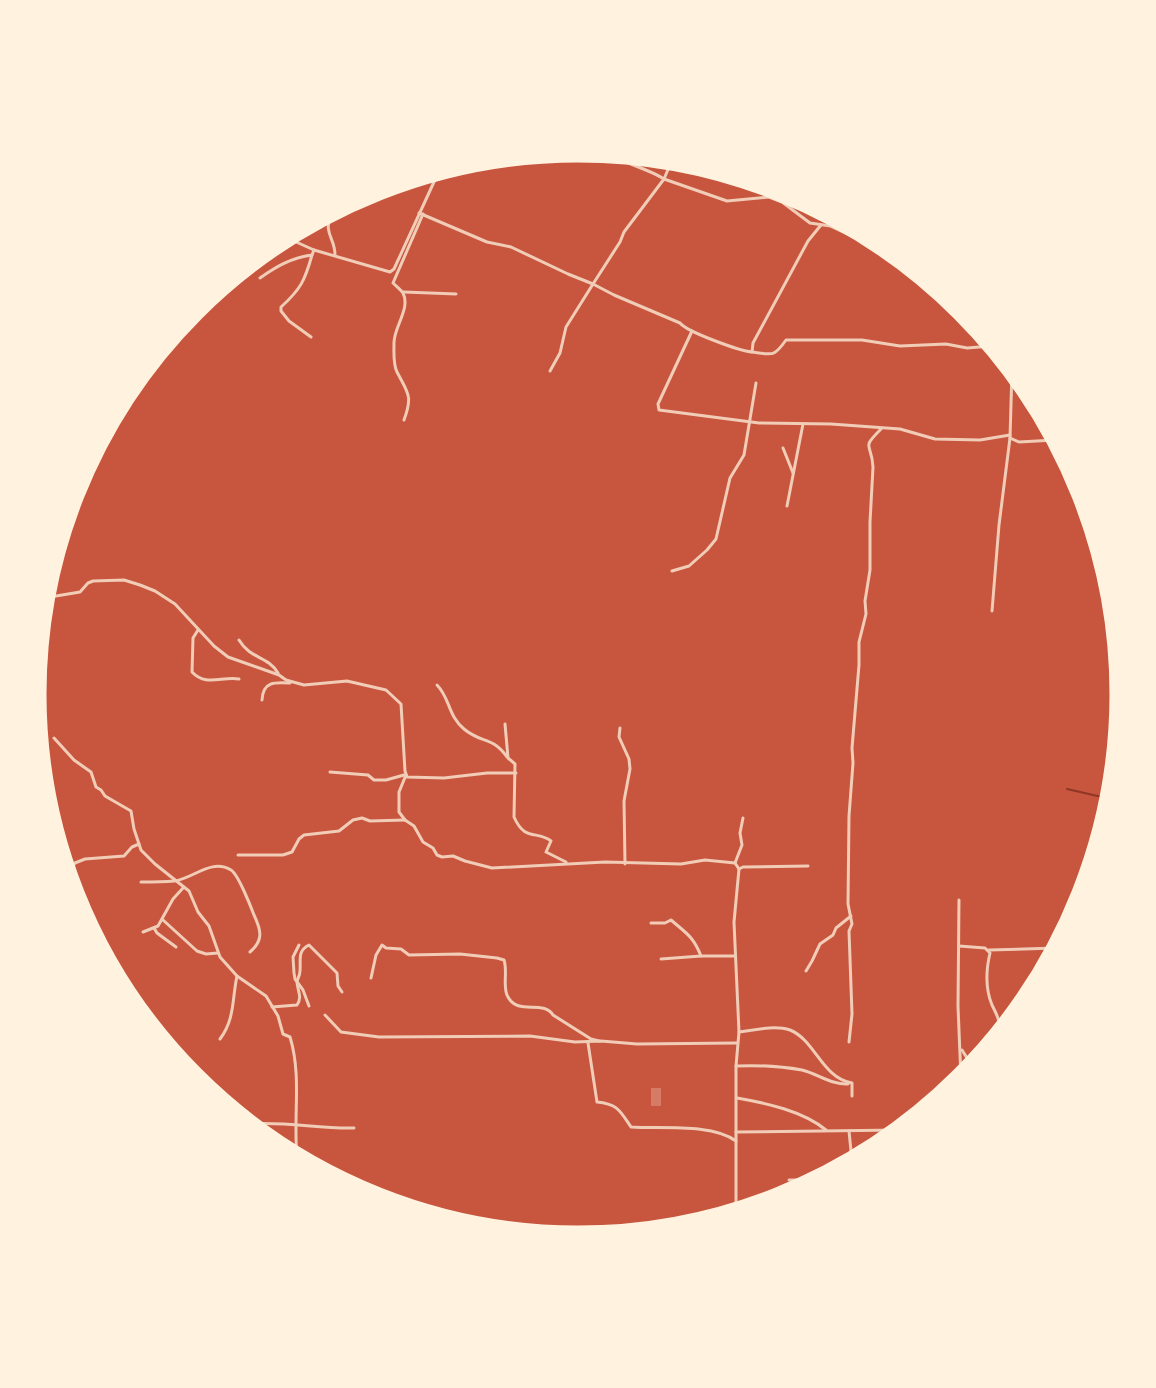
<svg xmlns="http://www.w3.org/2000/svg" width="1156" height="1388" viewBox="0 0 1156 1388" font-family="Figtree,sans-serif">
<rect width="100%" height="100%" fill="#c8553d"/>
<g fill="none" stroke-linecap="round" stroke-linejoin="round">
<polyline stroke="#8f3625" stroke-width="2" points="1067,789 1102,797 1109,803 1108,809"/>
</g>
<rect fill="#d67c66" x="651" y="1088" width="10" height="18"/>
<g fill="none" stroke-linecap="round" stroke-linejoin="round">
<g stroke="#f1ccb7" stroke-width="3">
<path d="M610 154C627 165 647 168 664 179L672 160"/>
<polyline points="422,176 433,181"/>
<polyline points="770,197 785,191"/>
<path d="M331 213C323 235 335 237 335 255"/>
<polyline points="419,213 487,242 511,247 568,274 593,284 620,242 624,232 664,179 727,201 769,197 782,202 810,223 830,226 863,241 887,248"/>
<path d="M821 225 808 241 753 343 752 352C773 355 774 357 786 340H862L900 346 946 344 967 348 992 346"/>
<polyline points="285,237 314,250 390,272 394,269 439,171"/>
<polyline points="855,237 856,229"/>
<path d="M260 278C277 266 291 258 312 255L314 250"/>
<polyline points="404,292 456,294"/>
<polyline points="215,293 218,289"/>
<polyline points="692,331 658,404 659,410 759,423 831,424 900,429 935,439 980,440 1010,435"/>
<path d="M311 337 289 321 281 311V307C301 289 305 280 312 255"/>
<path d="M550 371 560 353 566 327 593 284 614 295 680 323C687 332 740 351 752 352"/>
<path d="M404 420C413 396 408 393 397 372 393 364 394 352 394 344 393 328 411 309 403 293 401 290 396 286 393 283L423 214"/>
<polyline points="1010,438 1019,442 1055,440"/>
<polyline points="783,448 793,473"/>
<polyline points="787,506 803,424"/>
<polyline points="672,571 689,566 707,550 716,539 730,478 744,455 756,383"/>
<polyline points="44,598 80,592 88,583 93,581 124,580 140,585 155,591 175,604 214,646 228,657 279,675 286,680 304,685 347,681 386,690 401,704 405,771 407,777 444,778 487,773 516,773"/>
<polyline points="992,611 999,525 1010,438 1012,370"/>
<path d="M198 630 193 638 192 672C206 687 222 676 239 679"/>
<path d="M239 640C251 660 267 655 278 673"/>
<path d="M437 685C450 698 448 716 464 729 482 744 492 736 507 757"/>
<path d="M262 700C263 681 275 682 290 683"/>
<path d="M505 724 508 758 515 764 514 817C525 842 537 830 551 841L546 852 566 862"/>
<polyline points="620,728 619,737 629,759 630,769 624,801 625,864"/>
<path d="M54 738 74 760 91 772 96 787 101 790 105 796 131 811 134 829 141 850 155 864 189 891 198 912 209 926 220 957 237 976 266 996 278 1016 283 1034 290 1037C302 1076 293 1117 297 1157"/>
<polyline points="330,772 368,775 374,780 386,780 404,775"/>
<polyline points="406,775 399,792 399,812 405,820 414,826 423,842 433,848 437,855 442,857 453,856 465,861 492,868 605,862 681,864 705,860 735,863"/>
<polyline points="238,855 283,855 292,852 299,839 304,835 339,831 353,820 362,818 370,821 405,820"/>
<polyline points="735,863 739,869 734,922 739,1032 736,1066 736,1211"/>
<polyline points="735,863 742,845 740,833 743,818"/>
<polyline points="739,869 743,867 808,866"/>
<path d="M141 882C152 882 163 882 174 881 193 879 211 858 231 870 238 874 251 907 254 915 261 930 264 940 250 952"/>
<polyline points="70,884 74,879 73,866 75,863 85,859 124,856 132,847 139,844"/>
<polyline points="959,900 958,1006 961,1079"/>
<polyline points="163,920 197,951 206,954 218,953"/>
<path d="M651 923H665L671 920C686 933 693 936 701 956H735"/>
<polyline points="154,928 157,933 176,947"/>
<polyline points="143,932 158,926 173,899 183,888"/>
<polyline points="299,945 293,957 294,973 295,979 303,990 309,1006"/>
<path d="M959 946 985 948 990 953C986 970 985 988 992 1005 997 1015 999 1019 1001 1031"/>
<polyline points="989,950 1056,948"/>
<polyline points="661,959 701,956"/>
<polyline points="806,971 812,961 820,944 833,935 836,928 851,916"/>
<path d="M371 978 376 955 382 945 386 948 401 949 409 955 460 954 497 958 504 960C508 972 502 988 508 997 518 1016 543 999 553 1015L591 1039 599 1041"/>
<path d="M272 1007 297 1005C303 996 297 991 297 981 298 978 300 975 300 971 301 960 297 951 309 945L337 973 338 986 342 992"/>
<polyline points="325,1015 341,1032 379,1037 530,1036 575,1042 601,1041 637,1044 737,1043"/>
<path d="M739 1032C754 1030 775 1025 790 1030 815 1040 822 1078 852 1083V1096"/>
<path d="M220 1039C235 1019 232 999 237 976"/>
<path d="M849 1042 852 1014 849 931 852 924 848 904 849 816 853 763 852 748 859 665V642L866 614 865 601 870 570V522L873 467C872 442 860 450 881 429"/>
<path d="M588 1043 597 1102C618 1104 620 1111 631 1127 660 1129 712 1123 736 1141"/>
<polyline points="962,1050 972,1066"/>
<path d="M736 1066C759 1065 780 1066 802 1070 818 1074 832 1085 848 1084"/>
<path d="M737 1098C766 1103 803 1111 826 1130"/>
<path d="M250 1124C285 1121 319 1129 354 1128"/>
<polyline points="849,1131 852,1161"/>
<polyline points="736,1132 899,1130"/>
<polyline points="789,1180 815,1180"/>
<polyline points="413,1208 414,1210"/>
</g>
</g>
<path d="M0 0H1156V1388H0ZM45 694a533 533 0 1 1 1066 0a533 533 0 1 1-1066 0Z" fill="#fff3e0" fill-rule="evenodd"/>
<path fill="none" stroke="#fff3e0" stroke-width="3" d="M45 694a533 533 0 1 1 1066 0a533 533 0 1 1-1066 0Z"/>
</svg>
